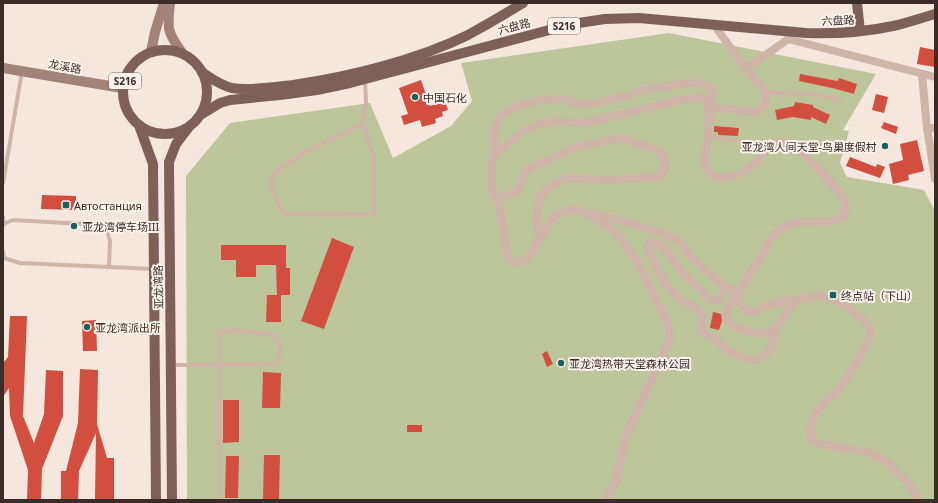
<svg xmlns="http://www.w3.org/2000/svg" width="938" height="503" viewBox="0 0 938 503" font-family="'Noto Sans','Noto Sans SC',sans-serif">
<rect width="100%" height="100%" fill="#f5e7dd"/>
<polygon fill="#bdc69b" points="669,33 876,74 843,130 849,131 840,163 847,177 924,190 935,211 935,500 187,500 186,176 230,123 370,103 393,158 451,126 472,101 461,63"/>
<g fill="#d24e3f">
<polygon points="920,47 935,50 935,67 917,64"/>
<polygon points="800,74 838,81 839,78 857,84 854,94 832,88 799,81"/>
<polygon points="421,80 430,106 445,101 448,110 442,112 443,116 435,119 436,123 422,127 420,120 404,125 401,116 408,114 399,88"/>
<polygon points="876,94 888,97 884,113 872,110"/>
<polygon points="795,102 813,105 813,107 830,115 826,124 811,117 811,120 793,117 777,120 775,110 794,106"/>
<polygon points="884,122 898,127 896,134 881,128"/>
<polygon points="714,126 739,128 738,136 718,135 718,132 714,132"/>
<polygon points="917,140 924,171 908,175 909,180 893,184 889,164 903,160 900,144"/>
<polygon points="850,157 876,167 877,164 885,167 880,178 846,166"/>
<polygon points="42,195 76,196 76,210 41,209"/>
<polygon points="332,238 354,247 324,329 301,321"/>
<polygon points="221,245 286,245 286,268 290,268 290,295 278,295 281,295 281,322 266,322 267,295 277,295 276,265 256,265 256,277 236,277 236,260 221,260"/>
<polygon points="713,312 721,314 722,321 719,330 710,328"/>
<polygon points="10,316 27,316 23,416 34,443 44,414 46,370 63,371 63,416 42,469 41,500 27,500 28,470 10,416 9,388 3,397 3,363 8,357"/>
<polygon points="96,320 97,351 83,351 82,321"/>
<polygon points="547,351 553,364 547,367 542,354"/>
<polygon points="80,369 98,370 97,424 107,458 114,458 114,500 95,500 96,433 79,471 78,500 61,500 61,471 66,471 78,423"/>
<polygon points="263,372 281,373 280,408 262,408"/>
<polygon points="223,400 239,400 239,442 223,443"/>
<rect x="407" y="425" width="15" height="7"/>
<polygon points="264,455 280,455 279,500 263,500"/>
<polygon points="226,456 239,456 238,498 225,498"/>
</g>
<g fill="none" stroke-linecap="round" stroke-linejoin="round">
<g stroke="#cfb4a8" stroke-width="4">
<polyline points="766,92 819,95 841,100"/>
<polyline points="363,124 374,158 374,215 284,214 270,184 275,173 305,152 363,124 366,103 365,80"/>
<polyline points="708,137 743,141"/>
<polyline points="3,183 22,71"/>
<polyline points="3,217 3,224"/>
<polyline points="3,226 3,224 13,220 101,225 106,228 110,241 109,266"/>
<polyline points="3,251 4,258 20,263 154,269"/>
<path d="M172 365C207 365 243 366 278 363L281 343 273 335 236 330 219 332V500"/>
</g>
<g stroke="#cfb4a8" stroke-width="8">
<polyline points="714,25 746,69 791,37"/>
<polyline points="788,39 935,77"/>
<polyline points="922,75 927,128 935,128"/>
<polyline points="709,109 719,108 758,112 766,104 766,92 746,69"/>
<polyline points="927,128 935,179"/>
<path d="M497 153 493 142 496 126 501 116 517 106 540 100 564 99 581 105 600 102 619 98 648 89 695 82 711 87C715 95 713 101 708 108"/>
<polyline points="497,199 517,192 528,169 576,147 622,138 660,151 666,164 660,177 608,180 567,178 552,185 540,197 537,218 539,240"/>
<polyline points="593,213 637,225 674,238 681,242 692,258 705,270 725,286 738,294"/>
<path d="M725 286C724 293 722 297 718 301L711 300 681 271 664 247 653 242 649 244 648 248 650 253C655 264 669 292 678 298 685 303 700 308 703 316 705 320 702 326 701 331 705 335 711 336 716 340 720 343 722 346 726 349 755 367 770 363 777 328"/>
<path d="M736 298C733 302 727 307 726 313 724 330 761 337 772 331 781 326 784 315 791 307 794 304 797 302 800 299"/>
<path d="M605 500 616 481 626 437 670 339 669 328 664 315 639 265 626 246 618 234 591 215 579 210H568L555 216 528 258 523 262 516 263 510 260 507 252 499 204 492 189V161L497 153 524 131 536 125 556 121 584 123 676 101 702 97 706 100C711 110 709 125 708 136 708 148 701 161 709 172 721 186 746 172 756 163 764 154 769 140 784 142 800 145 833 185 844 198 856 232 812 218 794 223 787 225 781 228 775 233L736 298C739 303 742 308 748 311 755 314 758 309 764 307 777 302 793 299 806 298 811 298 817 295 821 296 834 297 846 305 855 313 860 317 868 323 870 328 873 342 847 379 838 390 834 395 828 399 823 404 814 413 808 428 812 440L820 444 872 453 892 466 897 473 909 484 920 500"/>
</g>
<g stroke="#a38278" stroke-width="10">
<path d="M170 3C167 30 167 32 183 54"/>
<polyline points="151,52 155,32 164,3"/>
<polyline points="3,68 122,88"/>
</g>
<g stroke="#7e6058" stroke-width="10">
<polyline points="857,3 860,31"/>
<circle cx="165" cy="92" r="42"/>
<path d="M203 73C212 79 222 86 232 88 250 91 275 87 293 85 349 77 417 60 468 35 486 25 505 14 523 3"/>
<path d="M202 114 220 103 230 100 280 95 317 90 350 83 572 24 605 19 639 18 806 33C835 34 865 32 893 26 907 23 921 18 935 14"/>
<polyline points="140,128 153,164 156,500"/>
<polyline points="172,500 169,162 176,144 189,127"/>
</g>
</g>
<g fill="#19615c" stroke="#fcf1eb" stroke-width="1.5">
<circle cx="415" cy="97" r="4"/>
<circle cx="885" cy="146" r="4"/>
<rect x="62" y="201" width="8" height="8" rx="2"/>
<circle cx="74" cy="226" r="4"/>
<rect x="829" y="291" width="8" height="8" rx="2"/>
<circle cx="87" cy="327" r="4"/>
<circle cx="561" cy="363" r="4"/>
</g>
<g text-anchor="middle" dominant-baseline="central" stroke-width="4" stroke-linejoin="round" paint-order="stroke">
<g fill="#fcf1eb" stroke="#756763" stroke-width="1">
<rect x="548" y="18" width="32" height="16" rx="3"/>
<rect x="109" y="73" width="32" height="16" rx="3"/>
</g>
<g font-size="10" font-weight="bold" fill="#3b2c29">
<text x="564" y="26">S216</text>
<text x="125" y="81">S216</text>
</g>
<g font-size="11" fill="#3b2c29" stroke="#fcf1eb">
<text transform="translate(838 20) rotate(-3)">六盘路</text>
<text transform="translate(514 26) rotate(-15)">六盘路</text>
<text transform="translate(65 66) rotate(10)">龙溪路</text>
<text transform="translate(158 287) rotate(-91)">亚龙湾路</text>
</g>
<g font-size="11" fill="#3b2c29" stroke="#fcf1eb" text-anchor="start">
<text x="423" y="97">中国石化</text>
<text x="877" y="146" text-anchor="end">亚龙湾人间天堂-鸟巢度假村</text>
<text x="74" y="205">Автостанция</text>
<text x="82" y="226">亚龙湾停车场III</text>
<text x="841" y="295">终点站（下山）</text>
<text x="95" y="327">亚龙湾派出所</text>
<text x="569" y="363">亚龙湾热带天堂森林公园</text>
</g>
</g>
<rect width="938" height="503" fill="none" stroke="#3b2c29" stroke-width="8"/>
</svg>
